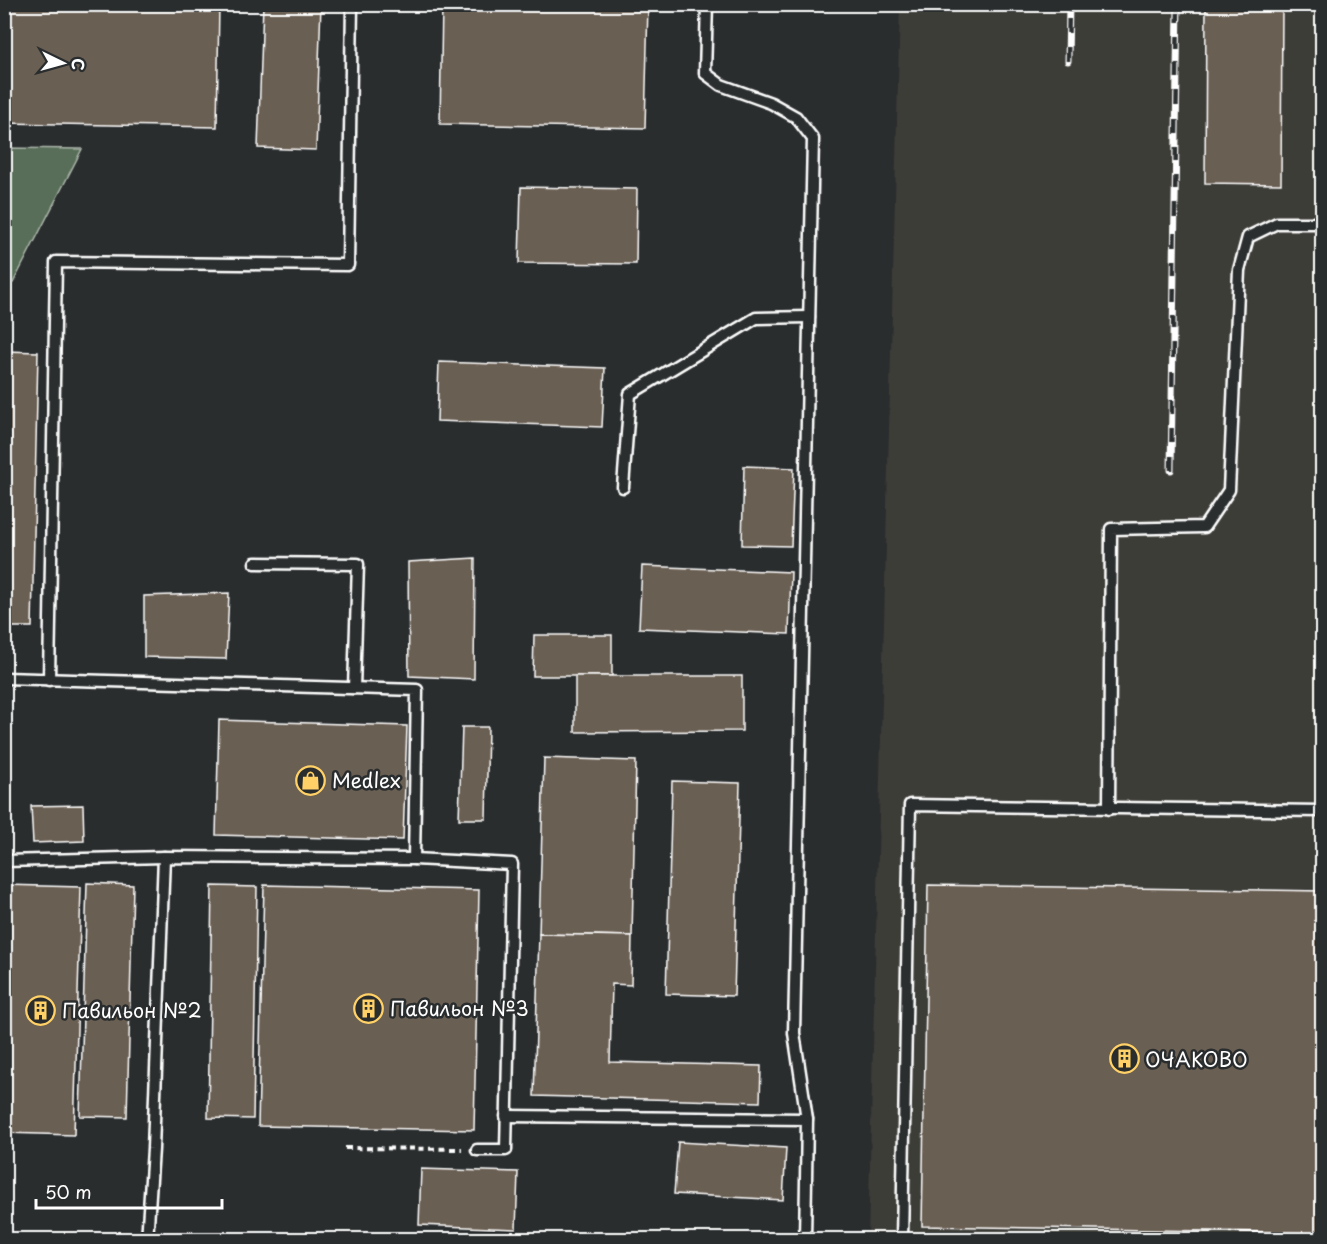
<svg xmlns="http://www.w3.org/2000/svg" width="1327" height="1244" viewBox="0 0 1327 1244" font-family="'Playpen Sans',sans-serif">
<rect width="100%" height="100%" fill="#2a2d2e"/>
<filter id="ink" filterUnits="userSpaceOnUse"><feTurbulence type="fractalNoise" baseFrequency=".0167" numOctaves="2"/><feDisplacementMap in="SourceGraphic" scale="12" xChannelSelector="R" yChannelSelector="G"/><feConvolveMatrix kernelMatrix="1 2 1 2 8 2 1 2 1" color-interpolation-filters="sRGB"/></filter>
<g filter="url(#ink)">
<polygon fill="#3e3c39" points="900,5 1322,5 1322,1239 868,1240"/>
<polygon fill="#596e59" stroke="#acb6ac" stroke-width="1.5" points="5,148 82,149 13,283 5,283"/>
<g fill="#6b5e52" stroke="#fff" stroke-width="1.5">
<polygon points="4,4 219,4 217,127 4,123"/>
<polygon points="263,4 321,4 316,150 258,148"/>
<polygon points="442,4 648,4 645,128 440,124"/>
<polygon points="1206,4 1282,4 1281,184 1205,183"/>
<polygon points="521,187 637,189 636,264 519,263"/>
<polygon points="4,351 38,352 32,627 4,627"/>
<polygon points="439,362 605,368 602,427 437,421"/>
<polygon points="744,466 794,468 791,546 742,545"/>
<polygon points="475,558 474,679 409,676 408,562"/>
<polygon points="642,566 791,572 789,634 639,628"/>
<polygon points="229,593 226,659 144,657 144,596"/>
<polygon points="534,635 612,635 612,676 533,676"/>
<polygon points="575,676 742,676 742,731 575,732"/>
<polygon points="219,720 407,726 403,840 216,835"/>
<polygon points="462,727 488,727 486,819 459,819"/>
<polygon points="544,758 636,761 632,936 539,934"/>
<polygon points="672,781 740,783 734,996 666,994"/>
<polygon points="83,805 84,841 33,843 31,806"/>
<polygon points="87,883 133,885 127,1117 80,1116"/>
<polygon points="4,885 81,887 74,1135 4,1133"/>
<polygon points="264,885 479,890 474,1130 258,1126"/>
<polygon points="928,885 1322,891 1322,1233 922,1226"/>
<polygon points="212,886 257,887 253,1119 208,1118"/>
<polygon points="539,934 632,936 631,985 612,984 610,1062 761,1066 760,1102 534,1096"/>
<polygon points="678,1142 786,1148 783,1200 674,1194"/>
<polygon points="421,1169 518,1172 516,1229 419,1225"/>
</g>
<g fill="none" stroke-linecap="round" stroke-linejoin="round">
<defs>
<g id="service">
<polyline points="707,4 705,73 721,85 771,103 796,117 813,139 794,1033 807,1119"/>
<polyline points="623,487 630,394 756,318 809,317"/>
<polyline points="255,563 358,564 354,688"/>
<polyline points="4,678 417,690 414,859 512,864 506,1150 477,1150"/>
<polyline points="49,680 56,262 348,265 352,4"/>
<polyline points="1109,809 1111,529 1204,527 1229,490 1239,270 1248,237 1277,223 1322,223"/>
<polyline points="4,861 164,857"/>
<polyline points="506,1116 807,1119 805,1240"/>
<polyline points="147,1240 153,1149 164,857 414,859"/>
<polyline points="902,1240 910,805 1322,811"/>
</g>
</defs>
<use href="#service" stroke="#fff" stroke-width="15"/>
<polyline stroke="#fff" stroke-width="4" stroke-dasharray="6 4.5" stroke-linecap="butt" points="345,1148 462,1149"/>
<use href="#service" stroke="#2a2d2e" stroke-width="10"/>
<defs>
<g id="rail">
<polyline points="1068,61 1069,4"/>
<polyline points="1171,470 1178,4"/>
</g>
</defs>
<use href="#rail" stroke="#fff" stroke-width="7"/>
<use href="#rail" stroke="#2a2d2e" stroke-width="4.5" stroke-dasharray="14" stroke-linecap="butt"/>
</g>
</g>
<defs>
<symbol id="shop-ring" viewBox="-11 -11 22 22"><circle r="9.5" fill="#2a2d2e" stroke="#ffd166" stroke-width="1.5"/><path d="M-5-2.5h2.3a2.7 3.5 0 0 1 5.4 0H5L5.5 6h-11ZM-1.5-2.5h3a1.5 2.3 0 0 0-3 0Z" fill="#ffd166"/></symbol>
<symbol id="building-ring" viewBox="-11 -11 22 22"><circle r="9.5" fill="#2a2d2e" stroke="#ffd166" stroke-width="1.5"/><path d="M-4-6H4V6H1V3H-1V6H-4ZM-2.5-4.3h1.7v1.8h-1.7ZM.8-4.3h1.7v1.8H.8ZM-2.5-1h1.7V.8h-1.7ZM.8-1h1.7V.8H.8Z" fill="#ffd166"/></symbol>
</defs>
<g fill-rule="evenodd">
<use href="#shop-ring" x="294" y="764" width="33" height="33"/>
<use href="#building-ring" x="352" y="992" width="33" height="33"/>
<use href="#building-ring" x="24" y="994" width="33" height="33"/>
<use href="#building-ring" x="1108" y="1042" width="33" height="33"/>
</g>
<g text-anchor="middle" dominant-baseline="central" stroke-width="5" stroke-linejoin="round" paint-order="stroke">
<g font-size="20" fill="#fff" stroke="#2a2d2e" text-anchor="start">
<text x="332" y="780">Medlex</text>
<text x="390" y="1008">Павильон №3</text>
<text x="62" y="1010">Павильон №2</text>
<text x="1145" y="1059">ОЧАКОВО</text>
</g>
</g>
<rect width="1327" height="1244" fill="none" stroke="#2a2d2e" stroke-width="24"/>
<rect x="12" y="12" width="1303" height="1220" fill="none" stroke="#fff" stroke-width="2" filter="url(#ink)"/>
<g transform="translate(63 63) rotate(95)" stroke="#2a2d2e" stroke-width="4.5" paint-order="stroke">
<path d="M0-4.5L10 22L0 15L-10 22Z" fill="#ffffff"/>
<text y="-9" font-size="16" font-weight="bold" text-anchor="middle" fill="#ffffff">С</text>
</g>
<path d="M36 1199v9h186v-9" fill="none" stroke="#ffffff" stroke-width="3"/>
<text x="45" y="1199" font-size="18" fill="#ffffff" stroke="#2a2d2e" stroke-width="4.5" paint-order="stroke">50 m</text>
</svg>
